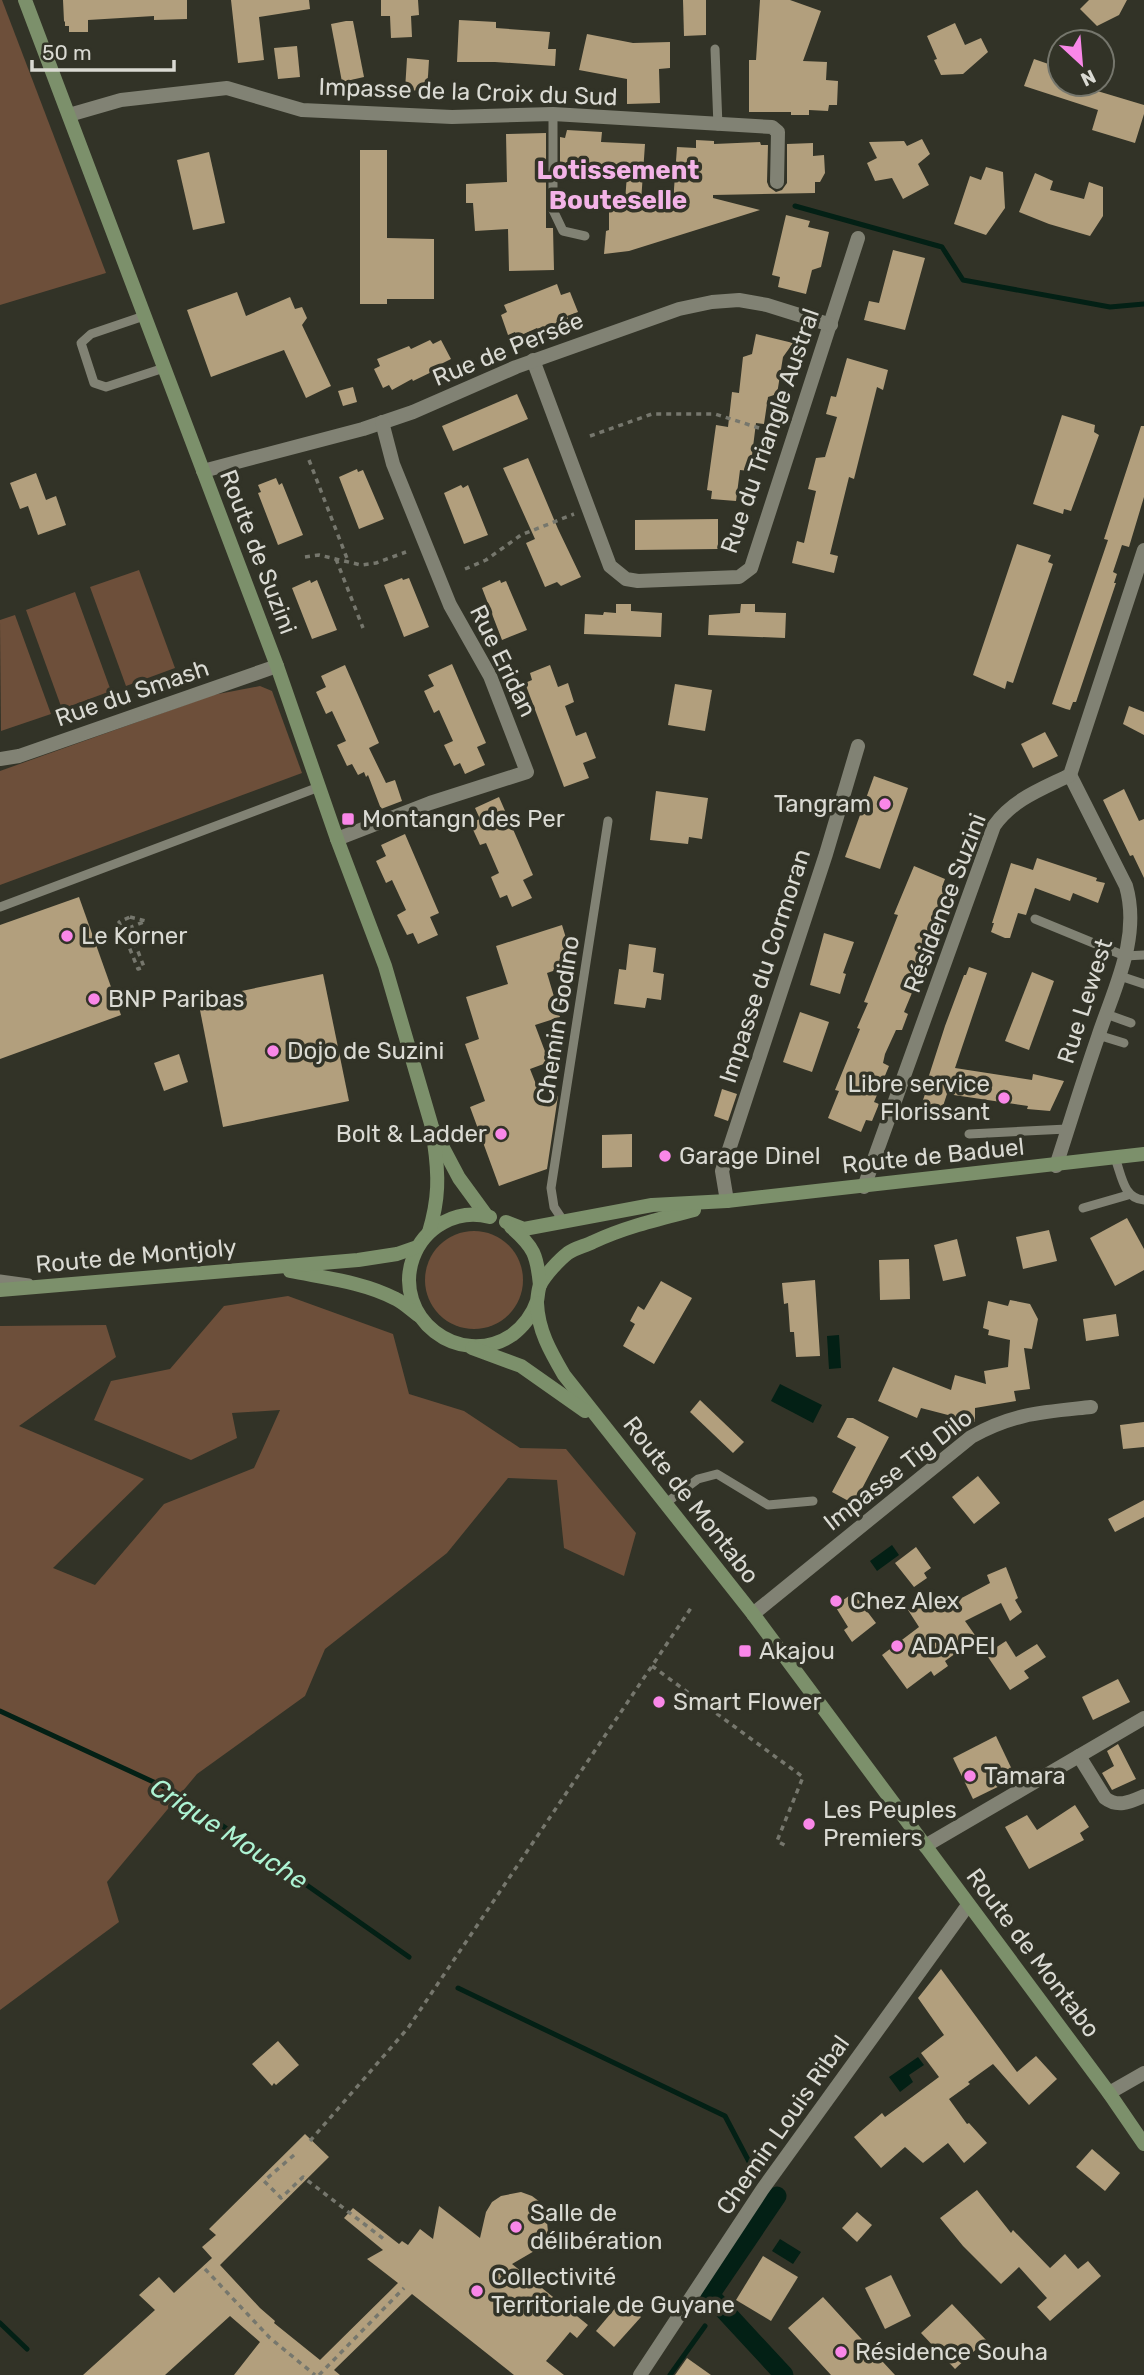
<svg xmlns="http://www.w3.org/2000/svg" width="1144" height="2375" viewBox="0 0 1144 2375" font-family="Rubik,sans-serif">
<rect width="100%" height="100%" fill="#323327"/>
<g fill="#6d4f3a">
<polygon points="0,0 2,0 106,273 0,305"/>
<polygon points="139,570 175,668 126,686 90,587"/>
<polygon points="75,592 111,691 62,709 26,610"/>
<polygon points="15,615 51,714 1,731 0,620"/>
<polygon points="260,686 272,691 302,773 0,885 0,771 213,695"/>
<circle cx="474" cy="1280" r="49"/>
<polygon points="288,1296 393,1334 409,1394 464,1411 520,1448 566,1449 636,1533 624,1576 564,1548 557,1480 508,1478 447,1553 325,1649 305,1696 197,1774 107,1882 119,1922 0,2010 0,1326 106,1325 116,1357 19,1426 144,1479 53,1568 95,1585 164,1504 254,1468 280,1410 232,1413 237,1438 191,1460 94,1420 111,1381 170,1369 224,1306"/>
</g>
<g fill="#032015">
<polygon points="839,1335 841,1368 829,1369 827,1336"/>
<polygon points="780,1384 822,1405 813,1423 771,1401"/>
<polygon points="892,1545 899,1555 877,1571 870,1561"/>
<polygon points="918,2057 924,2065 909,2075 913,2082 900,2092 889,2077"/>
<polygon points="780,2239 801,2252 793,2264 772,2251"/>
</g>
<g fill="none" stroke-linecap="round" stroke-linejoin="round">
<g stroke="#032015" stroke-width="5">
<polyline points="795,206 942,247 963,280 1110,307 1144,304"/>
<polyline points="0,1711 173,1791 409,1957"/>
<polyline points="458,1988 725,2116 756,2175"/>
<polyline points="0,2323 27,2349"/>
<polyline points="670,2375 705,2326"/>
</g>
<polyline stroke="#032015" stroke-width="19" points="777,2196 710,2295 784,2375"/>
</g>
<g fill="#b29f7d">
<polygon points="63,0 187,0 187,19 154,20 154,16 88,20 88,32 69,32 69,26 65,26 65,22 64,21"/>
<polygon points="231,0 309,0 310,9 259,17 264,60 238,63"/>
<polygon points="381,0 418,0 419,15 411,16 412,37 391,38 390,16 381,16"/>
<polygon points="683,0 706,0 706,35 684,36"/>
<polygon points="760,0 790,0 821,11 803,61 827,62 826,80 838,81 837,105 829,105 828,111 809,110 809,115 791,115 791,112 749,112 749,60 756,60"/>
<polygon points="1089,0 1127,0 1119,15 1097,26 1080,9"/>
<polygon points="459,20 496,22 496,28 550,32 548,49 556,49 555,66 495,62 457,62"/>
<polygon points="346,21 353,21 364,77 342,82 331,24"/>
<polygon points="955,23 965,45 981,38 988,52 963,74 941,75 934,60 937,59 927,36"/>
<polygon points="587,34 633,43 670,42 670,68 659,69 660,103 627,104 627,79 579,70"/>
<polygon points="297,46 300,77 278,79 274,48"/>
<polygon points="407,58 429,60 427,91 405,90"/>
<polygon points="1034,59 1060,68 1060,84 1074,84 1144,105 1144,114 1135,143 1092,130 1098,110 1024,86"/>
<polygon points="567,130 602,132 601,142 645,144 641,202 673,203 677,147 696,148 696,140 714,141 714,144 760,142 761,145 768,145 767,182 769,187 776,192 782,190 787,183 787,144 813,143 813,156 824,155 825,173 820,182 815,182 815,193 713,195 713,198 760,210 629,251 604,254 606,231 609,230 609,202 625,202 627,174 560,169 560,137 565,138"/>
<polygon points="546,133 546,228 553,228 554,270 509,271 508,229 475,231 473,203 466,203 466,184 507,182 506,134"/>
<polygon points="922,139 930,154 918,164 929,185 903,199 892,178 875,181 867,163 877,158 869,142 904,141 907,146"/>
<polygon points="360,150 387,150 387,238 434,239 434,299 387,299 387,304 360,304"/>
<polygon points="209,152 225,223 193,230 177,160"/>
<polygon points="986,167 1003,172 1005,208 986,235 954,224 970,176 981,180"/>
<polygon points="1035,173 1053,181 1050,190 1084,199 1089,182 1103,187 1103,216 1090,236 1049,224 1019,212"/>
<polygon points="786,215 810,221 808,227 829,232 821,267 812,270 806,294 778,287 780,277 772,275"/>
<polygon points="893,250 925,258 905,330 864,320 869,301 879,303"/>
<polygon points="557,284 561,295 570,292 578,312 567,316 568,319 538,330 537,328 517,337 515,332 508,335 501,315 507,312 504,305"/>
<polygon points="237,292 246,316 290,297 295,309 302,307 307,318 302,325 331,386 306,398 284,350 211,377 187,310"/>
<polygon points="756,334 793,343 783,357 777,394 768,397 764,424 756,423 750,471 740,470 736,501 711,499 712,491 707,490 716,425 728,427 732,392 739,393 743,357 752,354"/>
<polygon points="430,340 433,344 441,340 451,359 441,364 442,367 413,381 412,379 392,390 389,385 383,388 374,369 380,366 377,359 409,346 411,349"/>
<polygon points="847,358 888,370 883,390 877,387 854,479 849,477 830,554 838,556 834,573 792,563 797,541 804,543 816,491 808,489 816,458 825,457 837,417 826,414 831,396 836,397"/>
<polygon points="353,387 357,402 343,406 338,391"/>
<polygon points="517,394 528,419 453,451 442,426"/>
<polygon points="1062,415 1095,425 1094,432 1099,435 1071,511 1064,509 1063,514 1033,504"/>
<polygon points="1141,426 1144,426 1144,497 1129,547 1122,545 1113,572 1117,574 1114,583 1116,583 1076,702 1073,702 1070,710 1066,709 1052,704 1108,540 1104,539"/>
<polygon points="528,458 558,529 581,577 561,586 557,582 545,587 526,543 535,539 503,468"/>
<polygon points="357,469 358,472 363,470 384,519 359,529 339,477"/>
<polygon points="36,473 46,500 56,496 66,525 38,535 28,506 20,509 10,483"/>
<polygon points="276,478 279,485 282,483 303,535 278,545 258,493 261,492 258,485"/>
<polygon points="461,485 463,488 468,485 488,535 464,544 444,493"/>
<polygon points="718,519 718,549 635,550 635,520"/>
<polygon points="1017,544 1051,555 1048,562 1053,564 1013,683 1007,681 1005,689 973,675"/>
<polygon points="402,578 403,580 409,578 429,627 404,637 384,585"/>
<polygon points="310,580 311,583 317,580 337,630 312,639 292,588"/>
<polygon points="500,580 501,583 506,581 527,630 502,640 482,588"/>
<polygon points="616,604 631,604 631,611 662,613 661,637 584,634 585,614 603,615 604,612 616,613"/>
<polygon points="741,604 755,604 755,612 786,613 785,638 708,635 709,615 740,613"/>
<polygon points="452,664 486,743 477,747 485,765 465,774 460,763 454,766 444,745 453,741 439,710 434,713 424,691 434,686 428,675"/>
<polygon points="345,665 379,743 369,748 386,783 395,780 402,801 381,809 368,775 366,777 364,772 358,775 352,764 347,766 337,745 346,741 332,711 326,714 316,692 326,687 321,676"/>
<polygon points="550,665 558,687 568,683 574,702 565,706 576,736 586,732 596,758 583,763 589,778 564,787 525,683 532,680 530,673"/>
<polygon points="675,684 712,690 705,731 668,725"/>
<polygon points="1129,706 1144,712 1144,735 1123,724"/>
<polygon points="1045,732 1058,756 1033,768 1021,744"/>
<polygon points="874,776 908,788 880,869 845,857"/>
<polygon points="1124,789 1139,821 1144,819 1144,878 1133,855 1130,856 1103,800"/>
<polygon points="656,791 708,798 702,839 689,837 688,844 650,840"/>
<polygon points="499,797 533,875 523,880 532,898 512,907 507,895 500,898 491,877 499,873 486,843 480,845 470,823 480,819 475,808"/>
<polygon points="405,834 439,913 430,917 438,935 418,944 413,933 407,935 397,915 406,910 392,880 386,883 376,861 386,856 381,845"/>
<polygon points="1037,858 1097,878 1096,881 1105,883 1098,903 1073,893 1070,901 1035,888 1026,915 1018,913 1010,938 1005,938 991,932 994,923 992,923 1011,863 1033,870"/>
<polygon points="914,866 945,879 942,887 948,890 933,926 937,928 931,944 925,944 913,973 919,976 904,1012 908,1014 902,1030 896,1030 885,1054 883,1063 889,1066 874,1102 879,1104 872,1121 866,1120 861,1132 828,1118 839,1091 835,1090 860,1029 857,1028 868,1003 864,1002 898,915 894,914"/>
<polygon points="79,897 121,1015 0,1059 0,925"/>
<polygon points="562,925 574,964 547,973 560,1017 535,1025 549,1062 530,1069 543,1102 558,1096 547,1169 499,1186 470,1107 485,1101 465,1044 479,1039 466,997 508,984 496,946"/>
<polygon points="824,933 854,942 843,973 846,974 840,994 810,985"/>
<polygon points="629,944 656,948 653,972 664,974 661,1000 647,998 645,1008 614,1004 619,969 626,970"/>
<polygon points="969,967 987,973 955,1068 1032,1080 1033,1074 1064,1081 1050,1111 1027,1109 1028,1106 947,1094 942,1109 922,1103 925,1094 923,1094 945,1026 964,975 966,975"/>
<polygon points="1032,972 1054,981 1029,1050 1005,1041"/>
<polygon points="323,974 349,1101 223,1127 198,1000"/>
<polygon points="800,1012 829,1022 812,1072 783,1062"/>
<polygon points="179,1054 188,1082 164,1091 154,1063"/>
<polygon points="722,1089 737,1094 728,1121 714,1116"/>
<polygon points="632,1134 632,1167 602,1168 602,1135"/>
<polygon points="1127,1218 1144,1249 1144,1270 1115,1286 1090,1238"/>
<polygon points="1049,1230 1057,1261 1023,1269 1016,1237"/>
<polygon points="957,1239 966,1276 943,1281 934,1245"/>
<polygon points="909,1259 910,1299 880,1300 879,1260"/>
<polygon points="815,1280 820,1356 796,1357 794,1332 790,1332 788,1303 784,1304 782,1283"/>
<polygon points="661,1281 692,1298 654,1364 623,1346 635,1324 630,1321 638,1306 644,1310"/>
<polygon points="1010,1300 1030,1304 1038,1319 1032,1349 1024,1348 1030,1389 1014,1391 1016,1401 975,1408 975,1422 921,1408 917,1418 878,1401 893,1367 951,1390 955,1375 986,1384 984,1371 1008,1367 1010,1340 988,1335 989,1330 983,1328 988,1301 1008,1306"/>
<polygon points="1116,1314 1119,1336 1086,1341 1083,1319"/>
<polygon points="700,1400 744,1442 733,1453 690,1412"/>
<polygon points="847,1418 853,1418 889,1437 854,1504 832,1492 856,1447 837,1437"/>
<polygon points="1144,1422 1144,1447 1123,1449 1120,1425"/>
<polygon points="978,1476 1000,1503 974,1524 952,1497"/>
<polygon points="1144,1500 1144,1517 1115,1532 1108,1519"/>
<polygon points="916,1547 931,1568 924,1573 927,1578 914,1587 895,1563"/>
<polygon points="1006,1567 1018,1598 1015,1600 1022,1612 1010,1621 1001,1603 965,1621 977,1638 945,1661 948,1666 934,1676 931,1671 907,1689 882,1655 919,1627 908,1610 929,1595 939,1610 990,1583 987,1575"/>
<polygon points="853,1593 876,1623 852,1642 844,1630 848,1627 835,1606"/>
<polygon points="1006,1641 1016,1657 1037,1644 1046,1657 1024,1671 1029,1678 1010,1690 986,1654"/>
<polygon points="1118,1679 1130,1702 1093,1720 1082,1697"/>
<polygon points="996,1736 1016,1778 973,1799 953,1758"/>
<polygon points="1118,1744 1136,1779 1112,1790 1102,1773 1114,1766 1107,1751"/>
<polygon points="1075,1805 1089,1827 1080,1833 1084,1840 1029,1869 1005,1827 1027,1815 1037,1830"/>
<polygon points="941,1969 1017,2072 1036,2056 1057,2079 1029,2105 993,2064 968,2082 970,2084 949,2099 967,2124 969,2123 987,2143 964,2163 948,2143 923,2163 905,2147 881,2168 854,2137 882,2113 885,2117 939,2077 921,2053 944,2035 918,1998"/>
<polygon points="278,2041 299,2065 276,2085 274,2083 272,2086 252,2064"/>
<polygon points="305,2134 329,2157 220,2265 260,2308 275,2321 274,2323 320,2360 398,2283 367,2259 383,2250 344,2218 353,2208 399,2244 402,2241 408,2245 420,2229 433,2239 439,2206 480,2238 486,2212 492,2202 501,2196 521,2192 532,2196 540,2202 546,2211 548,2232 544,2242 536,2250 512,2264 588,2325 577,2338 570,2332 546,2361 564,2375 514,2375 412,2294 334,2370 340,2375 234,2375 260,2342 230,2316 165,2375 83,2375 155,2310 139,2295 159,2277 174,2293 212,2258 202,2247 216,2235 209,2229"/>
<polygon points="1092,2149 1120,2173 1105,2191 1076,2167"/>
<polygon points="977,2190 1011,2233 1013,2230 1050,2268 1065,2254 1078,2269 1088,2261 1101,2276 1050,2321 1037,2307 1047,2298 1019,2267 1001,2284 963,2246 940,2218"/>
<polygon points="857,2212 872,2225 857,2242 842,2228"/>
<polygon points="763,2256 798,2277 771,2321 736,2300"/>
<polygon points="891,2275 911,2316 885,2329 865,2288"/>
<polygon points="823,2297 856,2333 895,2375 831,2375 788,2328"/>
<polygon points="622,2300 641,2317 614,2347 596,2331"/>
<polygon points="952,2304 986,2340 955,2369 921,2333"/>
<polygon points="687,2358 711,2375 675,2375"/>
</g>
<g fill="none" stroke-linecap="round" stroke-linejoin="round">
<g stroke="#76776d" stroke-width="3.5" stroke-dasharray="5 5" stroke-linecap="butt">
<polyline points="590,436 652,414 715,414 778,434"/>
<polyline points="309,460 348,561"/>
<polyline points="305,557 319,555 361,565 376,563 406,552"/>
<polyline points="336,559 363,628"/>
<polyline points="465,569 486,560 521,535 574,514"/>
<polygon points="130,917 146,921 129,928 144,967 138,969 119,922"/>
<polyline points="652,1666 803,1777 777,1841 788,1847"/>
<polyline points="310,2141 408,2028 691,1608"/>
<polyline points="294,2155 264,2181 281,2198 303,2177 385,2240"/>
<polyline points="205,2269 270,2338 315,2375"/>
<polyline points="319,2375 404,2288"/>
</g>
<g stroke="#818274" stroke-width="9">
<polyline points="715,49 718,126"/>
<polyline points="553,114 553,210 563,231 585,236"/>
<polyline points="144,316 91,334 81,343 94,383 106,387 164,368"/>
<polyline points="0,907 319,787"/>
<polyline points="1035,919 1125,956 1144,955"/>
<polyline points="1120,976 1144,984"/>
<polyline points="1106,1014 1131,1023"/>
<polyline points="1098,1035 1124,1043"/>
<polyline points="969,1134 1067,1129"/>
<path d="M1115 1158C1122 1176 1123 1198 1144 1200"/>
<polyline points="1083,1208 1128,1195"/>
<polyline points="564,1222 554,1207 551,1188 608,821"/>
<polyline points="0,1279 29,1283"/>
<polyline points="666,1503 698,1479 717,1474 768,1505 813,1501"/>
</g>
<g stroke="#818274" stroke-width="14">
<polyline points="69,115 121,100 227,88 302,110 452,117 553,114 772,127 778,132 777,182"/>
<polyline points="533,360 610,566 626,579 638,581 739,577 751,568 858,238"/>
<polyline points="203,471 363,429 413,412 516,367 679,309 712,302 739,300 767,305 831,325"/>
<polyline points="0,759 19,756 277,666"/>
<polyline points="337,839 430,803 527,772 490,676 450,605 393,464 382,422"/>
<path d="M1056 1166C1070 1123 1083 1080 1098 1037 1114 988 1141 938 1126 886L1070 775"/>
<path d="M864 1187 994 826C1013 799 1042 789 1070 775L1144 550"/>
<polyline points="727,1201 722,1171 826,854 858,746"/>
<path d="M753 1614 971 1437C1013 1413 1044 1412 1091 1407"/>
<path d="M1079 1756 1105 1798C1118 1808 1130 1802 1144 1796"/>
<polyline points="925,1846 1144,1718"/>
<polyline points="1109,2093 1144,2073"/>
<polyline points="640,2375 762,2190 968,1905"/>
</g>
<g stroke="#7c906b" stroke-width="14">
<polyline points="25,0 277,666 337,839 385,966 432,1127 459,1178 486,1215"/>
<path d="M490 1217C457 1208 424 1227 413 1258 392 1317 459 1370 512 1335 523 1327 533 1314 537 1301 538 1296 538 1290 540 1285 545 1275 559 1260 568 1253 575 1248 585 1246 593 1242 625 1227 659 1219 694 1210"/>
<polyline points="506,1222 524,1229 652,1205 727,1201 1144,1154"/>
<path d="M511 1227C534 1247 537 1255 540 1285"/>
<path d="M429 1232C439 1199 439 1176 434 1142"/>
<path d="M290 1271C325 1278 364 1282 396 1299 404 1303 411 1310 418 1315"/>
<polyline points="0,1290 358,1260 397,1254 417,1247"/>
<path d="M537 1303C538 1330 550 1351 564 1375L753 1614 1109 2093 1144 2144"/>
<polyline points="472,1348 521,1366 585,1411"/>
</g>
</g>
<g fill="#f987e8" stroke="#323327" stroke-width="2.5">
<circle cx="885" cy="804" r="7"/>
<rect x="341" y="812" width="14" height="14" rx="3.5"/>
<circle cx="67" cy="936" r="7"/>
<circle cx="94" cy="999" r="7"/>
<circle cx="273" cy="1051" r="7"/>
<circle cx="1004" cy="1098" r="7"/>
<circle cx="501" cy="1134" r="7"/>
<circle cx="665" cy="1156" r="7"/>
<circle cx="836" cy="1601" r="7"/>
<circle cx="897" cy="1646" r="7"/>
<rect x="738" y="1644" width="14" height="14" rx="3.5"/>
<circle cx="659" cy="1702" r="7"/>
<circle cx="970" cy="1776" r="7"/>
<circle cx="809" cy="1824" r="7"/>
<circle cx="516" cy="2227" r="7"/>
<circle cx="477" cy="2291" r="7"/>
<circle cx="841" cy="2352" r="7"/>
</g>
<g text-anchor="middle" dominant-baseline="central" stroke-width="7" stroke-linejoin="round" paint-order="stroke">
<g font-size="24" fill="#dadad3" stroke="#323327">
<text transform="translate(468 92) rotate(2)">Impasse de la Croix du Sud</text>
<text transform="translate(508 349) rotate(-22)">Rue de Persée</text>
<text transform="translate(770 431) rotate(-71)">Rue du Triangle Austral</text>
<text transform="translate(258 552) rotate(69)">Route de Suzini</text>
<text transform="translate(503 661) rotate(64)">Rue Eridan</text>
<text transform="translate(132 693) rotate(-19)">Rue du Smash</text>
<text transform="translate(945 903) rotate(-69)">Résidence Suzini</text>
<text transform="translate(765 966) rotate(-72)">Impasse du Cormoran</text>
<text transform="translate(1085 1001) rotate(-72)">Rue Lewest</text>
<text transform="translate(558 1020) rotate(-81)">Chemin Godino</text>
<text transform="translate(933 1156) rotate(-6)">Route de Baduel</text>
<text transform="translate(136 1256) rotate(-5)">Route de Montjoly</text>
<text transform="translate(898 1470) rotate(-38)">Impasse Tig Dilo</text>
<text transform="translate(691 1500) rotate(52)">Route de Montabo</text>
<text transform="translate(1033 1953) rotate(53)">Route de Montabo</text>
<text transform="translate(783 2125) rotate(-55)">Chemin Louis Ribal</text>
</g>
<g font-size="24" fill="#dadad3" stroke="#323327" text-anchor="start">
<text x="871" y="804" text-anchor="end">Tangram</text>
<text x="362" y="819">Montangn des Per</text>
<text x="81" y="936">Le Korner</text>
<text x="108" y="999">BNP Paribas</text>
<text x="287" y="1051">Dojo de Suzini</text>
<text x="990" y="1084" text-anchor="end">Libre service<tspan x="990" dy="28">Florissant</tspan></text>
<text x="487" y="1134" text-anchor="end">Bolt &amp; Ladder</text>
<text x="679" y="1156">Garage Dinel</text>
<text x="850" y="1601">Chez Alex</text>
<text x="911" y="1646">ADAPEI</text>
<text x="759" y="1651">Akajou</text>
<text x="673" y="1702">Smart Flower</text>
<text x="984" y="1776">Tamara</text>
<text x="823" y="1810">Les Peuples<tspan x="823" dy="28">Premiers</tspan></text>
<text x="530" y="2213">Salle de<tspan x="530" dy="28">délibération</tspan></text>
<text x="491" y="2277">Collectivité<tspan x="491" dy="28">Territoriale de Guyane</tspan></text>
<text x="855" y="2352">Résidence Souha</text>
</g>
<g font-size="26" font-weight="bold" fill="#f3b3e7" stroke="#323327">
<text x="618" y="170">Lotissement<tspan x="618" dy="30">Bouteselle</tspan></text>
</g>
<g font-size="26" font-style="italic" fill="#adf3d3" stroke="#323327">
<text transform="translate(229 1834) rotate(33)">Crique Mouche</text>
</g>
</g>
<g transform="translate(1081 63) rotate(154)"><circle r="33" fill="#323327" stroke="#75766c" stroke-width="2"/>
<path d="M0-5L12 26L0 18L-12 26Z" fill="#f987e8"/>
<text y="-10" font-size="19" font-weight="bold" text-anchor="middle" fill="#dadad3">N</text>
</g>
<path d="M32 60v10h142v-10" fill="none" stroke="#dadad3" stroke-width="3.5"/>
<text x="42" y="60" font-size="21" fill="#dadad3" stroke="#323327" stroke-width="5" paint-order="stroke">50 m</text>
</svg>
